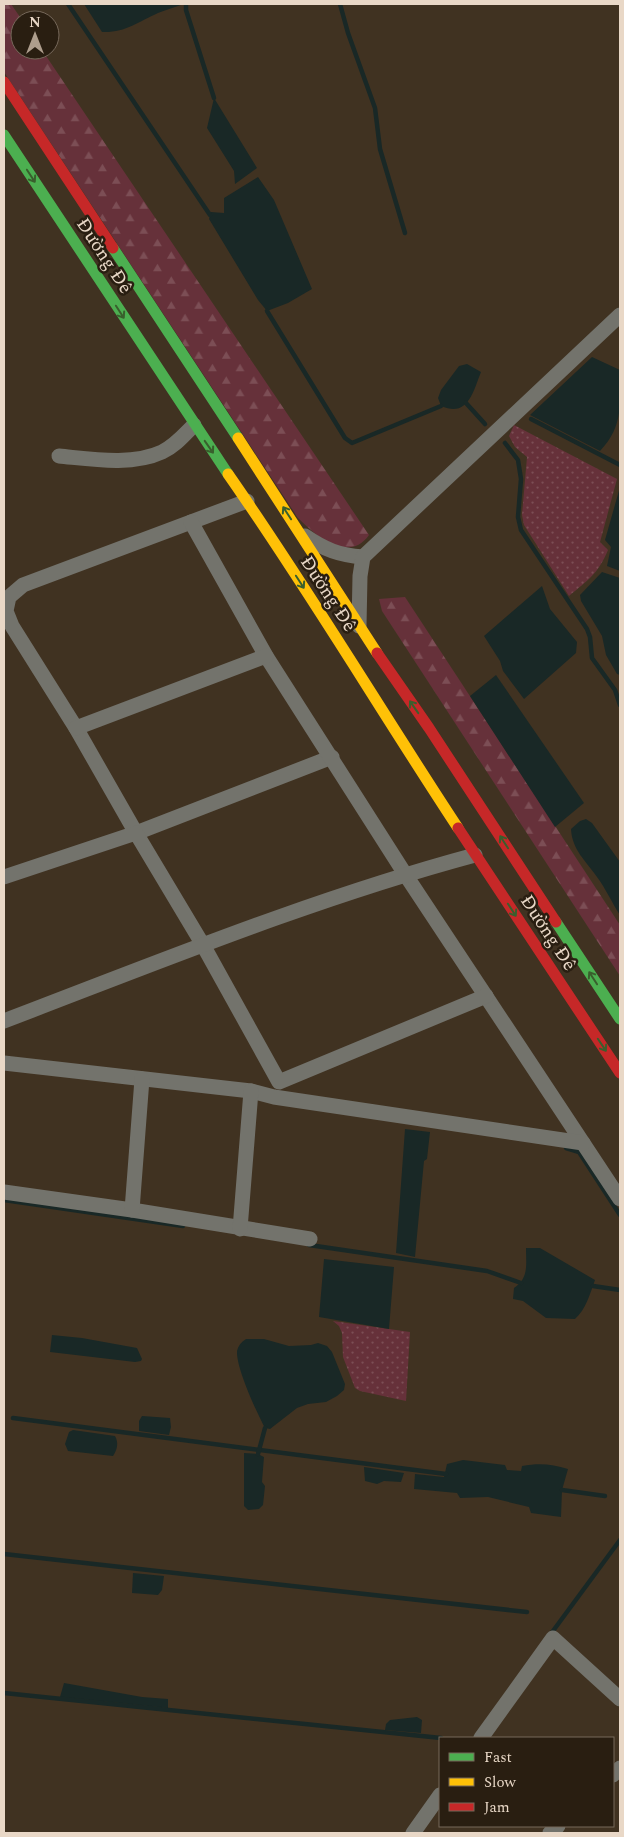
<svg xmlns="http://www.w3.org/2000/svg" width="624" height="1837" viewBox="0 0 624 1837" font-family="Spectral,serif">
<defs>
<pattern id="grass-dots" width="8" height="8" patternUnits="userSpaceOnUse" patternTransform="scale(1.25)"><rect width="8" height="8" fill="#66313a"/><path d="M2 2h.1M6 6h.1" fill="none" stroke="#7c4e55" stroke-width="1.8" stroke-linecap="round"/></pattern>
<pattern id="forest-firs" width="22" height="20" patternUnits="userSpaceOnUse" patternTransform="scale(1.25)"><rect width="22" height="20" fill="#66313a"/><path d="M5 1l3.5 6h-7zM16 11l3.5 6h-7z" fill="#7c4e55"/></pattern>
</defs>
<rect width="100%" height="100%" fill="#403221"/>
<g fill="url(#grass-dots)">
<path d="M514 425 617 479 600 542 608 550C598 574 588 580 569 596L524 525 522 515 527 457 515 447 509 436Z"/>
<polygon points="333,1321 410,1332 406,1401 360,1391 355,1388 343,1357 342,1333 339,1326"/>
</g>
<g fill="url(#forest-firs)">
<path d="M4 4H11L22 20H20V50H42L369 535C348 564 316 536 298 518L4 72Z"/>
<polygon points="405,597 620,925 620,976 382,611 379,599"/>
</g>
<g fill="#192826">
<path d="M84 4H180L181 5C173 8 165 10 158 13 138 22 125 33 102 32Z"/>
<polygon points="214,98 257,168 235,184 234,171 207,128"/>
<polygon points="258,177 274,200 312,289 288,303 267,311 258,300 209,219 211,212 224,213 224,198"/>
<path d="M592 357 620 370C620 403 624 426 600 451L530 415Z"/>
<path d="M467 364 481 372C473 392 468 418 441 406L438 398 441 390 459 366Z"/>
<polygon points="620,487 620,571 607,566 611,547 605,540"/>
<polygon points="602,572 620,578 620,675 617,674 606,655 602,636 581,601 580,595"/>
<polygon points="542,586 550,609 577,642 576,653 524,699 503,671 500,661 484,636"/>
<polygon points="496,675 584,803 555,827 470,696"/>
<path d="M586 819 592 823 620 862V915C612 903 606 889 597 877 586 861 572 850 571 829L580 821Z"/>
<polygon points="405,1129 430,1132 427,1159 424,1161 415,1257 396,1253"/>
<path d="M526 1248H540L595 1280C590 1294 586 1309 575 1319L546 1318 523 1301 513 1299 514 1288C529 1278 526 1265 526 1248Z"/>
<polygon points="324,1259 394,1267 389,1329 319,1317"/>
<polygon points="52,1335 82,1338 137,1348 142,1359 141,1361 135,1362 50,1352"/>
<path d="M246 1339H264L289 1346 311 1345 318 1343 327 1346 332 1352 345 1384 344 1390 337 1396 326 1402 308 1404 297 1408 270 1429 265 1428C257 1413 236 1368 237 1351 238 1346 241 1342 246 1339Z"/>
<polygon points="142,1416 170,1418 171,1427 169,1435 139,1431 139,1421"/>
<path d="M73 1430 115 1436C119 1443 117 1450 113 1456L68 1451 65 1444 69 1432Z"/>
<polygon points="244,1453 258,1454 264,1457 262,1482 265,1486 263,1505 259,1509 248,1510 244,1506"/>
<path d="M463 1460 505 1465 507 1470 521 1471 522 1466C539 1463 552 1464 568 1469L562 1490 561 1517 531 1513 529 1507 488 1497 460 1498 457 1493 414 1489 415 1474 444 1477 447 1464Z"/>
<polygon points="364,1467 404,1473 401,1482 384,1481 377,1484 365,1481"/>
<polygon points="133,1573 164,1576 162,1590 158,1595 132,1593"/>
<polygon points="64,1683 142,1697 168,1699 168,1708 60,1697"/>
<polygon points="417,1717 422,1720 421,1733 385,1730 386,1724 390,1720"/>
</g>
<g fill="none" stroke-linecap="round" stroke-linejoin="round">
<g stroke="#192826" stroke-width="4.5">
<polyline points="68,4 210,215"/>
<polyline points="186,4 186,10 214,98"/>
<polyline points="340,4 348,33 375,108 380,149 405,233"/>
<polyline points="267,311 345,438 352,443 441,406"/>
<polyline points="466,403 485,424"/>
<polyline points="531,419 620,465"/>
<polyline points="505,443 518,460 521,479 518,517 521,530 587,629 590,637 592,658 615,690 620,705"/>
<polyline points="566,1148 579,1152 620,1215"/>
<polyline points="4,1200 183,1226"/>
<polyline points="309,1245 487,1271 521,1283"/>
<polyline points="593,1286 620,1290"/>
<polyline points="13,1418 446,1474"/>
<polyline points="258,1454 265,1428"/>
<polyline points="562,1490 605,1496"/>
<polyline points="4,1554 527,1612"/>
<polyline points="550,1635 620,1540"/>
<polyline points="4,1693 441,1738"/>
</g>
<g stroke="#73736c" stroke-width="15">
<path d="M59 456C91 459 132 466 162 452 175 446 184 435 194 425"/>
<polyline points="247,501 23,585 9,597 6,611 12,626 76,728 136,833 332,757"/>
<polyline points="191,522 266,656 405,874 620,1199"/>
<path d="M305 536C325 550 339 555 363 557"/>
<polyline points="359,626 360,576 363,557 620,315"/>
<polyline points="76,728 266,656"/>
<polyline points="4,877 136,833 203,945 279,1082 486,996"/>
<path d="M4 1021C159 962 315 898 475 855"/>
<polyline points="4,1063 251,1091 274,1097 583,1143"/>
<polyline points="4,1192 132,1210 310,1239"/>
<polyline points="132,1210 142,1079"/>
<polyline points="240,1229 251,1091"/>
<polyline points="481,1738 553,1638 620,1699"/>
<polyline points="613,1775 620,1768"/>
<polyline points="413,1833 440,1795"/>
<polyline points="550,1833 558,1826"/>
</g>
<g stroke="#4caf50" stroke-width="11">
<polyline points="4,135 228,474"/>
<polyline points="113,248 238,438"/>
<polyline points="556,922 620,1019"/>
</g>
<g stroke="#ffc107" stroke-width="11">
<polyline points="238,438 377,653"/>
<path d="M228 474C309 590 381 711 458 828"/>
</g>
<g stroke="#c62828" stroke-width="11">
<polyline points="4,82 113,248"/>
<polyline points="377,653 429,728 556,922"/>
<polyline points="458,828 620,1073"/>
</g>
</g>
<defs><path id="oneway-shaft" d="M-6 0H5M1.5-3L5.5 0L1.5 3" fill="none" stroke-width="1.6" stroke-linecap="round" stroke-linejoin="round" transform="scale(1.25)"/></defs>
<g stroke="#395f2d">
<use href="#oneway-shaft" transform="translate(31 176) rotate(57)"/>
<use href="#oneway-shaft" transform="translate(120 312) rotate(57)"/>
<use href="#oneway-shaft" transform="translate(209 447) rotate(55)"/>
<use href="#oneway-shaft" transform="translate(287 513) rotate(-123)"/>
<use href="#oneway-shaft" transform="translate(300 582) rotate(57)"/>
<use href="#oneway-shaft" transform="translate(414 707) rotate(-125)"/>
<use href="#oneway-shaft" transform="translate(504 842) rotate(-123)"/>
<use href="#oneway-shaft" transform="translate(512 910) rotate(57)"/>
<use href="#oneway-shaft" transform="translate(593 978) rotate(-123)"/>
<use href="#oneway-shaft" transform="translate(602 1045) rotate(56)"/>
</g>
<g text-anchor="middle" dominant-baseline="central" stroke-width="5" stroke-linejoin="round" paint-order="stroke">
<g font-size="19" fill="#e9d8c7" stroke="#291e11">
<text transform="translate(104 256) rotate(57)">Đường Đê</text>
<text transform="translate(328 594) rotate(57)">Đường Đê</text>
<text transform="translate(548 933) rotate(57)">Đường Đê</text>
</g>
</g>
<rect width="624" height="1837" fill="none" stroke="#e9d8c7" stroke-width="10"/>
<rect x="439" y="1737" width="175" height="90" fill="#291e11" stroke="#76685a"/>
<rect x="449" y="1753" width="25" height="8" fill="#4caf50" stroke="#76685a"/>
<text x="484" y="1762" font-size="15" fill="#e9d8c7">Fast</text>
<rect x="449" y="1778" width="25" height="8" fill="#ffc107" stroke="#76685a"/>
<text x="484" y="1787" font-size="15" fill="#e9d8c7">Slow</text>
<rect x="449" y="1803" width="25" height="8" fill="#c62828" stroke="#76685a"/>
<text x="484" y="1812" font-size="15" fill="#e9d8c7">Jam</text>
<g transform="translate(35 35)"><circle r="24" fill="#291e11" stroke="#76685a"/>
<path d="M0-4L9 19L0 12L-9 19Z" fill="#ae9e8d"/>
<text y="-8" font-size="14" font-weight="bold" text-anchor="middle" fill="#e9d8c7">N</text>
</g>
</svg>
